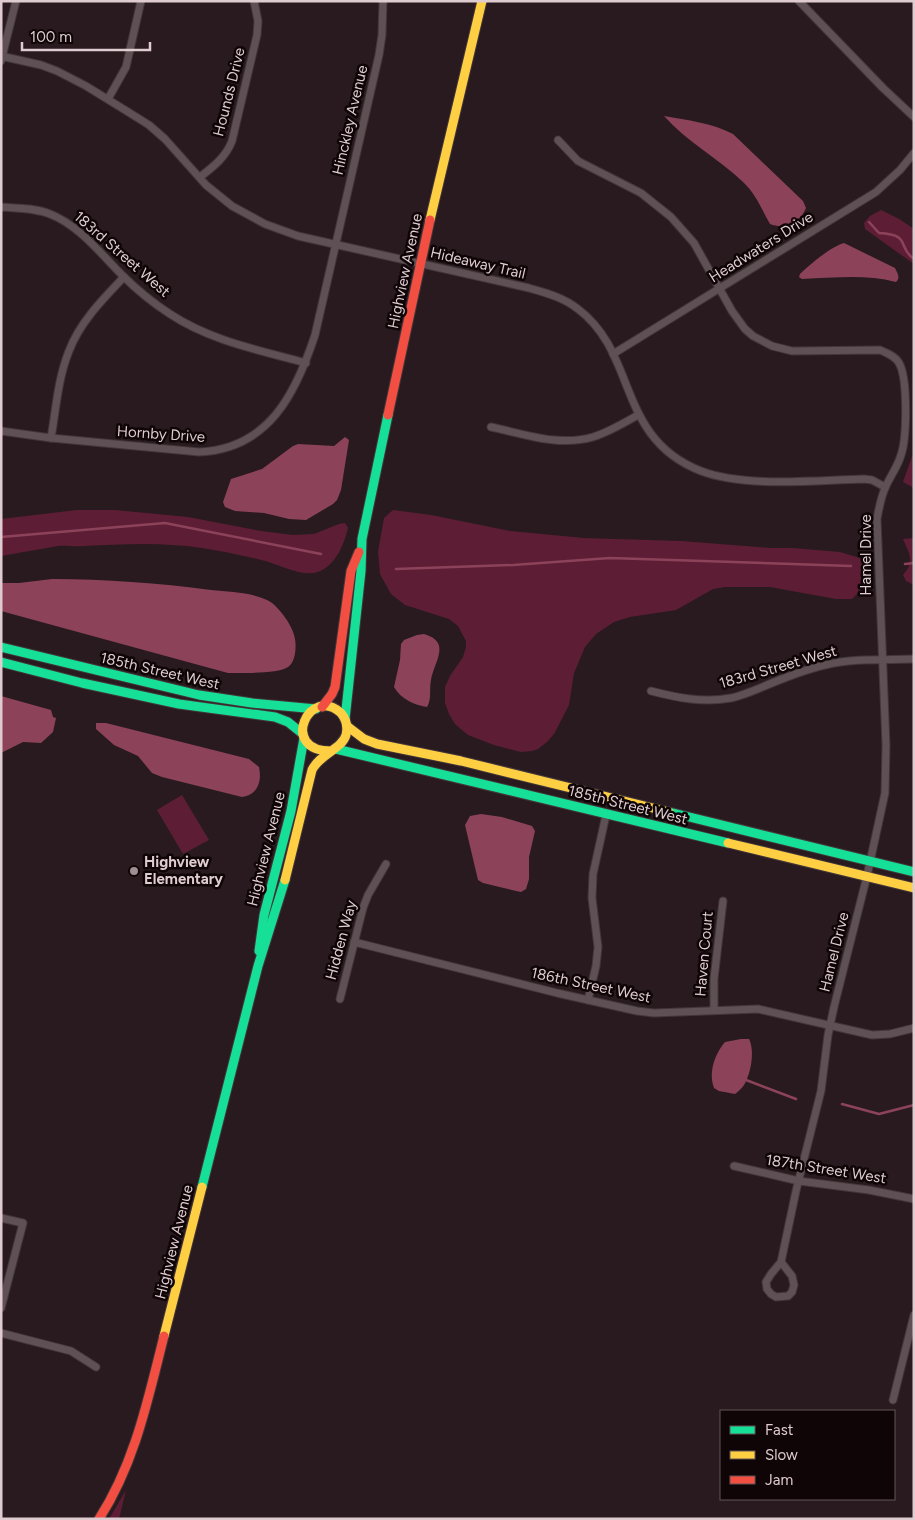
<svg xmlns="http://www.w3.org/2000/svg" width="915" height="1520" viewBox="0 0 915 1520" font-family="Figtree,sans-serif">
<rect width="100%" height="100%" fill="#291a1f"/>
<g fill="#5d1e35">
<polygon points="881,210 899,219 914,229 914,264 865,229 864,223 870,216"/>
<polygon points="914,451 914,488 903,482"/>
<path d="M77 510H115L188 517 261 531 293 535 314 534 339 524 345 523 348 528C344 545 334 570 313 573 298 575 280 565 265 561 245 556 223 551 202 548 163 542 123 544 84 546 75 547 66 545 58 546 39 549 20 553 1 556V519Z"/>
<path d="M393 510 431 515 510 531 584 538 681 541 771 548H792L840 552 860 558C873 577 867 585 852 599H836L770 587H725L713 589 676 610 630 617 614 622 596 634 585 647 574 673 569 705 554 734 547 742 538 749 532 751 521 752 494 745 468 735 455 724 449 714 445 703V687L450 676 463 657 466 647V641L458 626 449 619 405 605 391 594 380 574 378 552 384 518Z"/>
<path d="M914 538V585L906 581 903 575C915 561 910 556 903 539Z"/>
<polygon points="182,795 209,840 183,854 157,810"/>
<polygon points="126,1490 119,1519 109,1519"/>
</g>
<g fill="#8c435a">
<path d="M664 116C687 120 712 123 733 134L803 201 806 208C800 223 785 230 770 224 762 210 756 194 743 182 718 158 687 142 664 116Z"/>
<path d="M844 243 895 268C897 273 901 277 896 282 865 274 834 278 802 279L799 277 800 274C809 265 832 246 844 243Z"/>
<polygon points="345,437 349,440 341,490 337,500 333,504 306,520 289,519 264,513 235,511 225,507 223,502 231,479 262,469 293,446 298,444 334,446"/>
<path d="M52 579C105 579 158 583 211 590 229 592 250 592 267 600 277 604 292 625 294 635 297 644 296 662 288 667 279 674 240 673 228 673L1 611V583H19Z"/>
<path d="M424 634C452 642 434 662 431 680 429 690 432 699 427 707 414 705 401 699 394 687L400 660 401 644 404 640 417 635Z"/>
<polygon points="1,696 51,710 53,717 56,718 53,732 41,743 23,742 1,753"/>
<path d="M96 723H106L249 759 259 767C262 781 258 795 242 797L162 777 152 773 138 756 114 745 96 729Z"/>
<polygon points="481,814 502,817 532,826 535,831 529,857 529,879 526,889 521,892 516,891 483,883 478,880 465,825 470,816"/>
<path d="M741 1039H749C755 1051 751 1073 744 1085 742 1088 739 1091 735 1094L719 1091 714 1088C708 1072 715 1054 725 1042Z"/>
</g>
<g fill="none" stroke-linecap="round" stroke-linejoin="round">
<g stroke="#8c435a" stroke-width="2.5">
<path d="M869 222 879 233C913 235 896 247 914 259"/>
<polyline points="1,537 165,523 321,554"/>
<polyline points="905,564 914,563"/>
<polyline points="396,569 513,565 610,558 851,566"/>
<polyline points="746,1080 796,1099"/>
<polyline points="842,1104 879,1114 914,1105"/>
</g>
<defs>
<g id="street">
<polyline points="799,1 883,88 914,117"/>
<path d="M1 56 41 65 57 71 86 86 125 110 149 125 165 139 206 185 232 206 265 224 298 236 529 288C546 293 563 297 578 309 638 354 616 438 701 471 746 488 816 480 864 479L872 480 885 487"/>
<polyline points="1,61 16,1"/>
<polyline points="108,99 126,67 141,1"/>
<path d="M558 140 578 161 641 193 671 217 694 243 732 311 745 329 753 336 772 346 792 351 880 350C887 353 895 356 899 363 908 378 907 438 901 455 898 466 891 475 886 486 881 496 879 508 877 519L886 745 885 793 867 876 834 1007 828 1035 821 1091 796 1191 781 1262 771 1274 766 1282 767 1289 771 1294 776 1297 788 1296 792 1292 794 1285 792 1276 781 1262"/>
<path d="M200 177C213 167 226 157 232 141L257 35 258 21 254 1"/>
<path d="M1 207C17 208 35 208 50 214 80 226 100 253 122 275 136 289 153 303 170 314 211 341 259 350 306 363"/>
<polyline points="613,354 876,192 900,170 914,153"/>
<path d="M491 427C524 434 559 447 593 437 609 432 624 423 638 415"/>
<path d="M1 431 51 438 199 452C269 449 296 393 315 335L379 55 382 35 383 1"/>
<path d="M51 438C56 409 58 378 69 351 80 322 103 299 124 277"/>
<path d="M651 691C678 698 703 703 731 698 741 696 750 692 760 688 781 679 803 670 825 665 854 658 885 660 914 659"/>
<polyline points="354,942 557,993 637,1011 654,1013 758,1009 872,1035 890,1034 914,1028"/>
<polyline points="340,999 363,908 368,895 386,864"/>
<polyline points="588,1000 596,966 598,947 592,898 593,874 606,815"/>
<polyline points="714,1010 714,979 723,901"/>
<polyline points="734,1166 799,1181 869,1190 914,1199"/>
<polyline points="1,1218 23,1223 1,1308"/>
<polyline points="1,1333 71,1351 96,1367"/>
<polyline points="893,1400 914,1315"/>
</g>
<g id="fast">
<polyline points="1,647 199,695 252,703 316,709"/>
<polyline points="1,662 82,683 179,704 275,717 288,722 303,734"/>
<polyline points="345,719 361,571 362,539 388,415"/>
<polyline points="336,749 728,843"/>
<polyline points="669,812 914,872"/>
<polyline points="259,951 264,915 291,811 304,738"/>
<polyline points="202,1187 258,966 285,880"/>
</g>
<g id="slow">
<polyline points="430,220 482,1"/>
<polyline points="347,726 364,739 377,744 461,761 669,812"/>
<polyline points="728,843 914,888"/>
<path d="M285 880 312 770C320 754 342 749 346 735 348 727 346 719 341 713 310 684 278 751 331 751"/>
<polyline points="164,1336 202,1187"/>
</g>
<g id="jam">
<polyline points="388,415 430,220"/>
<polyline points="322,707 332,694 335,687 351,571 359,552"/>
<path d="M99 1519C135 1463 148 1399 164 1336"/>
</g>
</defs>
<use href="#street" stroke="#423639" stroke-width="9"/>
<use href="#fast" stroke="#423639" stroke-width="11"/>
<use href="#slow" stroke="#423639" stroke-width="11"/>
<use href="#jam" stroke="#423639" stroke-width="11"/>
<use href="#street" stroke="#5e5054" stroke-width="7"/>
<use href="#fast" stroke="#16e098" stroke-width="9"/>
<use href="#slow" stroke="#ffcf43" stroke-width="9"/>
<use href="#jam" stroke="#f24e42" stroke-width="9"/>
</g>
<circle fill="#9f8e92" stroke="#0f0507" stroke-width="2" cx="134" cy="871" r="5"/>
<g text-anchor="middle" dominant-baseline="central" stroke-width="5" stroke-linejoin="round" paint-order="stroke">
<g font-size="15" fill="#dfccd0" stroke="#0f0507">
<text transform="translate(229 92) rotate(-76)">Hounds Drive</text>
<text transform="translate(350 120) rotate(-77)">Hinckley Avenue</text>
<text transform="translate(761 247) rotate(-32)">Headwaters Drive</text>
<text transform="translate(122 254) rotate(41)">183rd Street West</text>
<text transform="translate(478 263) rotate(13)">Hideaway Trail</text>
<text transform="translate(405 271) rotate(-78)">Highview Avenue</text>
<text transform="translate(161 434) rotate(4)">Hornby Drive</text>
<text transform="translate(866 555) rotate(-90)">Hamel Drive</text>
<text transform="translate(778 667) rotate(-16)">183rd Street West</text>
<text transform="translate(160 671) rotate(13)">185th Street West</text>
<text transform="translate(628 805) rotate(14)">185th Street West</text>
<text transform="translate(266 849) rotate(-76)">Highview Avenue</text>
<text transform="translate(341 940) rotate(-75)">Hidden Way</text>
<text transform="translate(834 952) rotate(-76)">Hamel Drive</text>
<text transform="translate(704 954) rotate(-85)">Haven Court</text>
<text transform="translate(591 985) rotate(12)">186th Street West</text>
<text transform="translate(826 1169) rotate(9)">187th Street West</text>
<text transform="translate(174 1242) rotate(-76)">Highview Avenue</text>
</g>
<g font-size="15" font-weight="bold" fill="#dfccd0" stroke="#0f0507" text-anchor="start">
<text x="144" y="862">Highview<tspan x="144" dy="17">Elementary</tspan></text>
</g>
</g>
<rect width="915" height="1520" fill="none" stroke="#dfccd0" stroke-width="5"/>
<rect x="720" y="1410" width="175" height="90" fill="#0f0507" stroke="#625557"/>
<rect x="730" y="1426" width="25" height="8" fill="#16e098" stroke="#625557"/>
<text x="765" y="1435" font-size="15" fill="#dfccd0">Fast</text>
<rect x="730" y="1451" width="25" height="8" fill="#ffcf43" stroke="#625557"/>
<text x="765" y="1460" font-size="15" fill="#dfccd0">Slow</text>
<rect x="730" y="1476" width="25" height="8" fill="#f24e42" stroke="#625557"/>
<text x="765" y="1485" font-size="15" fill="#dfccd0">Jam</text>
<path d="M22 42v8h128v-8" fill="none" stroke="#dfccd0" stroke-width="2.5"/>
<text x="30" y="42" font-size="15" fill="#dfccd0" stroke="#0f0507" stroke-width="4" paint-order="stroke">100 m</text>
</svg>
